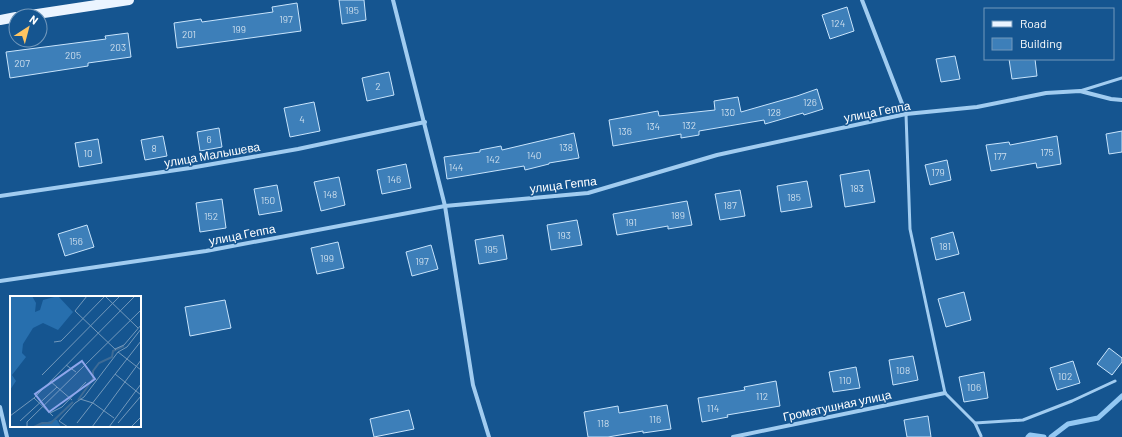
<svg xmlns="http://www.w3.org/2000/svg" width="1122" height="437" viewBox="0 0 1122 437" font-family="Barlow,sans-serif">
<rect width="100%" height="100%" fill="#155590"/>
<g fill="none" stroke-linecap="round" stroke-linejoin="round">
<g stroke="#93c8f3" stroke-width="5">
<polyline points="1028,437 1030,435 1044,437"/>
<polyline points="1051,437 1068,424 1098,418 1122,396"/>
</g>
</g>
<g fill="#3d7fb9" stroke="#c8e4fc">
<polygon points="339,0 364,0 366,20 342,24"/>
<polygon points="297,3 301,31 177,48 174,23 201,19 202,22 273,12 272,7"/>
<polygon points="847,7 854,31 830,39 822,15"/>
<polygon points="128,33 131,57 88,63 88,66 10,78 6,52 106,39 105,36"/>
<polygon points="955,56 960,79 941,82 936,59"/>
<polygon points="1009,59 1035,59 1037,76 1012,79"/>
<polygon points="389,72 394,95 367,101 362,78"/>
<polygon points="817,89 823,109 804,115 803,113 765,124 764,120 699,131 699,135 681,138 681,134 613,146 609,120 658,111 659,116 715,110 714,101 738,97 741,112 797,96"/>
<polygon points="314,102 320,131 290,137 284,108"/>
<polygon points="219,128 222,147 200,151 197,132"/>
<polygon points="1122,131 1122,152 1109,154 1106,134"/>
<polygon points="574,133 579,158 549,163 549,164 525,170 524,166 447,179 444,157 480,152 480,150 501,146 502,150"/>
<polygon points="163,136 167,156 145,160 141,140"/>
<polygon points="1057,136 1061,164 1037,168 1036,163 991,171 986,145 1009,142 1010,145"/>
<polygon points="98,139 102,163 79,167 75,143"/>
<polygon points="947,160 951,180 930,185 925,165"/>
<polygon points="406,164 411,188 382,194 377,170"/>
<polygon points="869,170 875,202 845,207 840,175"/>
<polygon points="339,177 345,205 321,211 314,182"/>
<polygon points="807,181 812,207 781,212 777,186"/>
<polygon points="277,185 282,211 259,215 254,189"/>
<polygon points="740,190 745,216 720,220 715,194"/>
<polygon points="222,199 226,228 200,232 196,203"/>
<polygon points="687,201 692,225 668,229 668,226 617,235 613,214"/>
<polygon points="577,220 582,245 551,250 547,225"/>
<polygon points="87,225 94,247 65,256 58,234"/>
<polygon points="953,232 959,254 936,260 931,238"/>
<polygon points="503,235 507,259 479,264 475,240"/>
<polygon points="338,242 344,268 317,274 311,248"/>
<polygon points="431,245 438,269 412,276 406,252"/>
<polygon points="964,292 971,320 946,327 938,299"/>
<polygon points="225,300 231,328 190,336 185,307"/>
<polygon points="1109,348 1122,358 1122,362 1112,375 1097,364"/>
<polygon points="913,356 918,380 893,385 889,360"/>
<polygon points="1073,361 1080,383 1057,390 1050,368"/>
<polygon points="856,367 860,388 833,392 829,372"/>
<polygon points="984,372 988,398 964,402 959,377"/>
<polygon points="776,381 780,406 727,415 728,417 702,422 698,398 745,390 744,387"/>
<polygon points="667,405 671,429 643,433 643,431 608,437 588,437 584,412 618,406 619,413"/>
<polygon points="409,410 414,429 374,437 370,419"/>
<polygon points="928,416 931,437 907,437 904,420"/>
</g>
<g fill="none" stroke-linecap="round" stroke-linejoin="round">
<g stroke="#a1ccf0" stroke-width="3">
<polyline points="1080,91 1122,78"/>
<polyline points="906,114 910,229 945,393 975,423 981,436"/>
<polyline points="975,423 1023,420 1072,401 1115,381"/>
</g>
<g stroke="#a1ccf0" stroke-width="4">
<polyline points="393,0 445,206 473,385 489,437"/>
<polyline points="862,0 906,114"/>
<polyline points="0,196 190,168 298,149 425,122"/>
<polyline points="0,281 206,251 445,206 588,193 717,155 906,114 977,107 1046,93 1080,91 1111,99 1122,100"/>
<polyline points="0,407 7,437"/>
<polyline points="733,437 945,393"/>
</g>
<g stroke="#ebf4ff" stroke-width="10">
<polyline points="24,16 129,0"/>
<polyline points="0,20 16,17"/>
</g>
</g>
<g text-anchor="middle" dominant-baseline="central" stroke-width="3" stroke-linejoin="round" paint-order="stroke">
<g font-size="10" fill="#cedfee">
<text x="352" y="10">195</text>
<text x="286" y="19">197</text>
<text x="838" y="23">124</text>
<text x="239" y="29">199</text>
<text x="189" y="34">201</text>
<text x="118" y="47">203</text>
<text x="73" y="55">205</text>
<text x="22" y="63">207</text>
<text x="378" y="86">2</text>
<text x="810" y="102">126</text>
<text x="728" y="112">130</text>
<text x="774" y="112">128</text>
<text x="302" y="119">4</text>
<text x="689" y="125">132</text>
<text x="653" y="126">134</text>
<text x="625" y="131">136</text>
<text x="209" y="139">6</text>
<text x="566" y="147">138</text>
<text x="154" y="148">8</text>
<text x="1047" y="152">175</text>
<text x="88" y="153">10</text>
<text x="534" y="155">140</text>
<text x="1000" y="156">177</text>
<text x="493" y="159">142</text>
<text x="456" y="167">144</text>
<text x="938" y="172">179</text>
<text x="394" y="179">146</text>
<text x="857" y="188">183</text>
<text x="330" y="194">148</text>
<text x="794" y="197">185</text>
<text x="268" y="200">150</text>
<text x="730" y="205">187</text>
<text x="678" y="215">189</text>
<text x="211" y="216">152</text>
<text x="631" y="222">191</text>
<text x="564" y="235">193</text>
<text x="76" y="241">156</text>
<text x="945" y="246">181</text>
<text x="491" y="249">195</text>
<text x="327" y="258">199</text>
<text x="422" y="261">197</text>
<text x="903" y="370">108</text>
<text x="1065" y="376">102</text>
<text x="845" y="380">110</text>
<text x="974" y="387">106</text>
<text x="762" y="396">112</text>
<text x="713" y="408">114</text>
<text x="655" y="419">116</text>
<text x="603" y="423">118</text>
</g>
<g font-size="12" fill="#fff" stroke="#155590">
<text transform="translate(877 111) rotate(-11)">улица Геппа</text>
<text transform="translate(212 154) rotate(-10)">улица Малышева</text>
<text transform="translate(563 184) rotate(-7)">улица Геппа</text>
<text transform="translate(242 234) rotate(-11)">улица Геппа</text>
<text transform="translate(837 405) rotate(-12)">Громатушная улица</text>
</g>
</g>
<g transform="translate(10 296)">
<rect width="131" height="131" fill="#155590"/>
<path d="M0 0H22L26 7 25 16 30 14 33 4 48 0 63 16 48 34 33 27 23 32 13 48 12 57 16 61 2 79 6 85 0 94ZM43 124H47L51 131H24Z" fill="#276fae"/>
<path fill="none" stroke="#3d6b96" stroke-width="2" d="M68 104 83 83V75L89 67 102 61 103 55 114 50M24 131 32 127H41L63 106"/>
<path fill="none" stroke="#7399bc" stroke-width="1" d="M77 0 65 15 106 54M95 0 128 32M44 46 51 45 95 0M105 53 114 49 131 29M108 56 131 74M56 69 66 76M105 78 131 99M32 79 110 0M40 85 62 104M24 102 43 120M70 103 83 107 104 122M40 117 52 111 76 86M0 120 24 102 125 0M10 125 47 91M67 127 131 45M108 127 131 100M17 131V126L131 14M58 131 49 125 65 107 74 101 108 56 117 51 131 33M82 131 131 64M99 131 131 88M121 131 131 121"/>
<path fill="#8ea6ec" fill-opacity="0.15" stroke="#8ea6ec" stroke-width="2" d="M72 65 85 83 39 116 25 98Z"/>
<rect width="131" height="131" fill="none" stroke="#fff" stroke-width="2"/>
</g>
<rect x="984" y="8" width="130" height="52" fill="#155590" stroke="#7399bc"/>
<rect x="992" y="21" width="20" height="6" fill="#ebf4ff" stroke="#7399bc"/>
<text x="1020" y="28" font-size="12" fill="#ffffff">Road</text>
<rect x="992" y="38" width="20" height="12" fill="#3d7fb9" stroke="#7399bc"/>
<text x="1020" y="48" font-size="12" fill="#ffffff">Building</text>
<g transform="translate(28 28) rotate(36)"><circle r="19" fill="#155590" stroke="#7399bc"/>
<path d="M0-3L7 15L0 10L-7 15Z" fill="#ffc461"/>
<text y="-6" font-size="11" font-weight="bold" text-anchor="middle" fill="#ffffff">N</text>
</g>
</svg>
